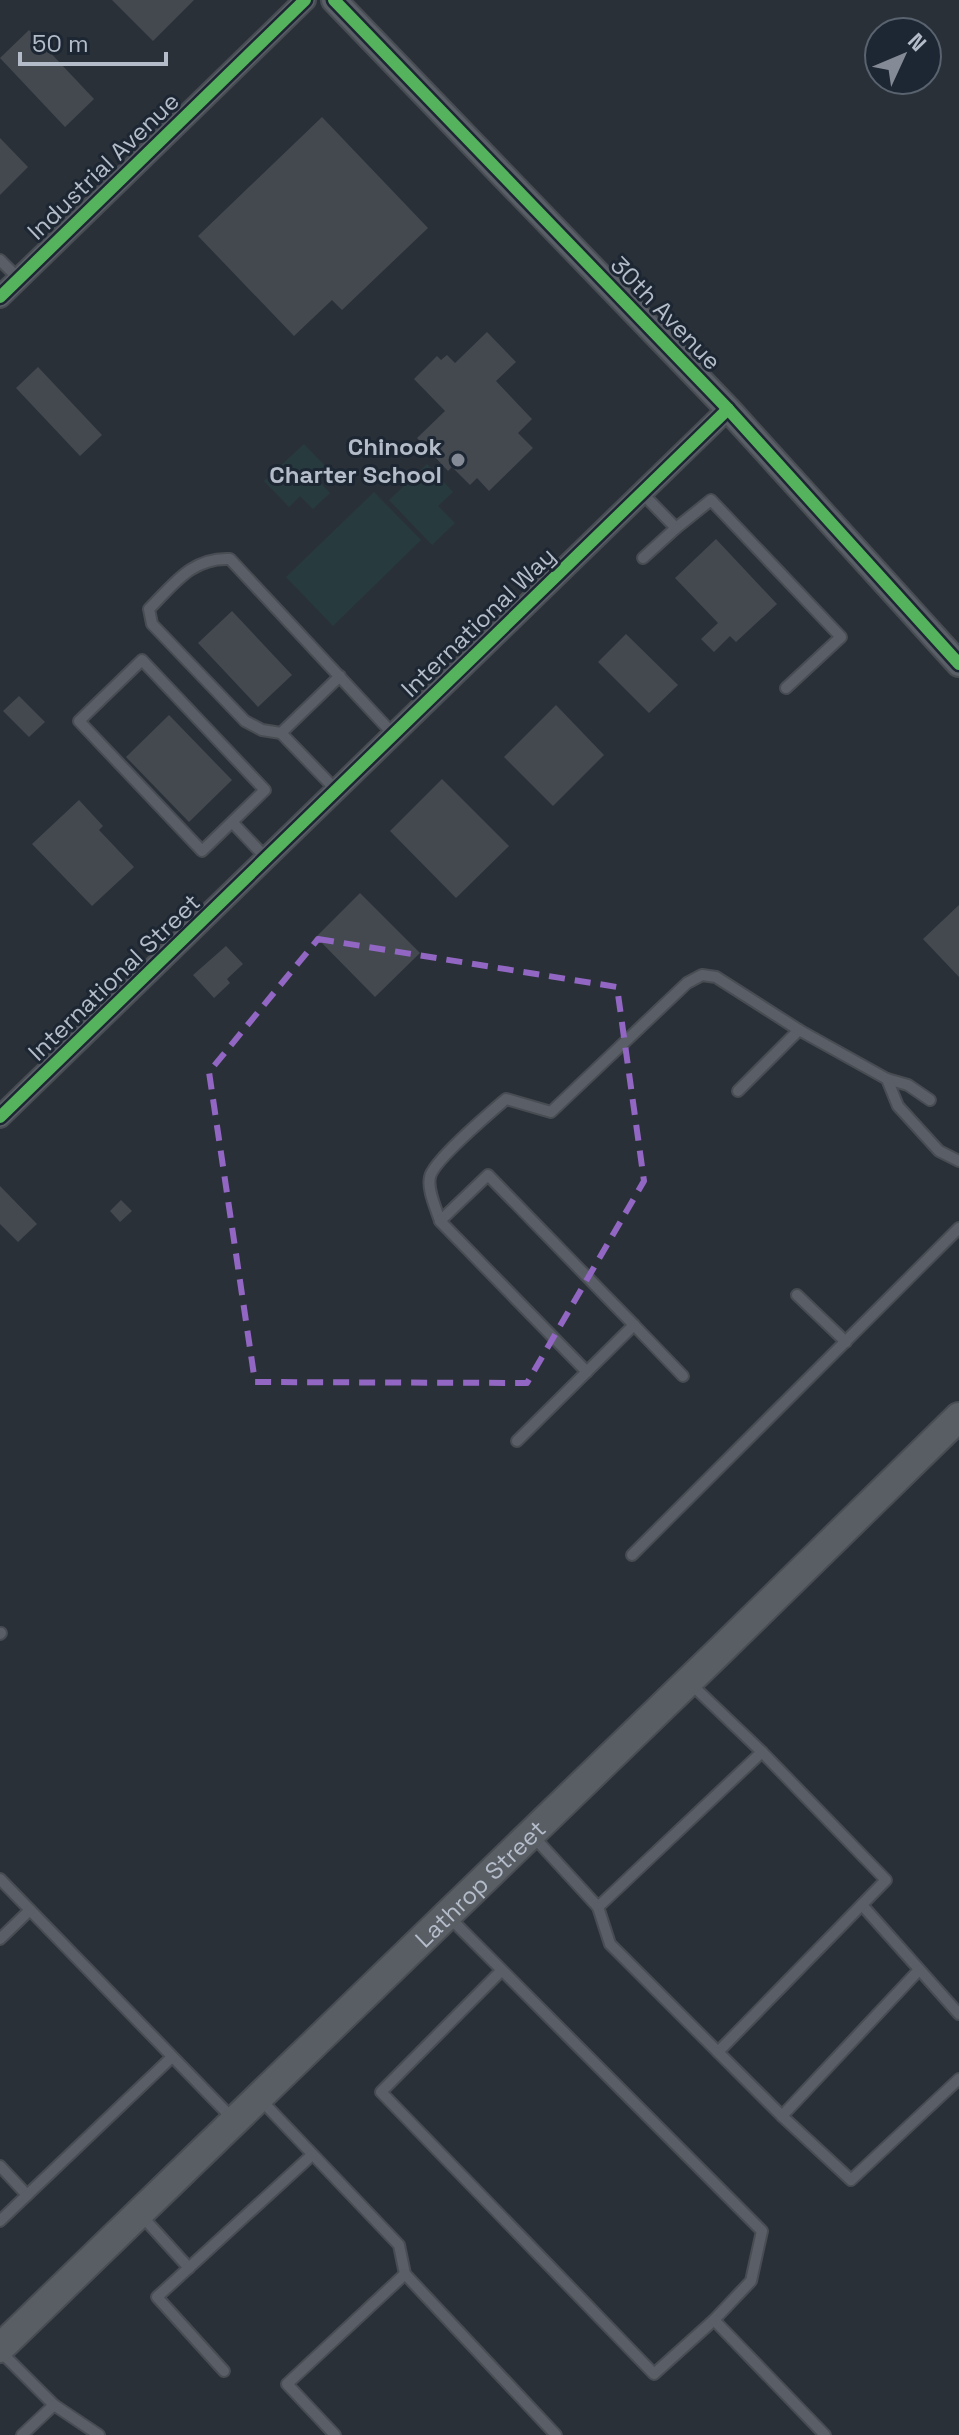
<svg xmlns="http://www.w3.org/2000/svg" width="959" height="2435" viewBox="0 0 959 2435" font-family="'Space Grotesk',sans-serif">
<rect width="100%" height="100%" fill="#2a3038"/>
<g fill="#273a3e">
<polygon points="304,444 328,469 317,479 330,493 313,509 300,496 289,507 264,481"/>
<polygon points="427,464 453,492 438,506 455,523 432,545 389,500"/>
<polygon points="374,492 421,540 333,626 286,577"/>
</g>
<g fill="#444950">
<polygon points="112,0 194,0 153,41"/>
<polygon points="29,30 94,99 65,127 0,58"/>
<polygon points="322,117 428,228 342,310 332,300 294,336 198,236"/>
<polygon points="0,138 28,167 0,195"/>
<polygon points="487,332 516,362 496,381 532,419 518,433 533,448 489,491 477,478 470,485 452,467 448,471 417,438 445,411 414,379 437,356 441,360 447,355 455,363"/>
<polygon points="38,367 102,435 80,456 16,388"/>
<polygon points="716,539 777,604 736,642 730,636 714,652 701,639 718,623 675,578"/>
<polygon points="232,611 292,675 258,707 198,643"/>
<polygon points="626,634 678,685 649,713 598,662"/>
<polygon points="19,696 45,722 29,737 3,711"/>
<polygon points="556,705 604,755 553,806 504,757"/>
<polygon points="169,715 232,780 189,822 126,757"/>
<polygon points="442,779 509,846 456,898 390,831"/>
<polygon points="79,800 103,826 99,830 134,867 92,906 32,844"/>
<polygon points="360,893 420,953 375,997 316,937"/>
<polygon points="959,905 959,977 923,939"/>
<polygon points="226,946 243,964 227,979 230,983 214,998 193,975"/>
<polygon points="0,1186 37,1224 18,1242 0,1224"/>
<polygon points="121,1200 132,1211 120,1222 110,1211"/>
</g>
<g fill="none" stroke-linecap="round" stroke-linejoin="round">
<defs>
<g id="service">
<polyline points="0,260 19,279"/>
<polyline points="642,493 676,528 711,500 841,637 786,688"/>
<polyline points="643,558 676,528"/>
<path d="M340 676 281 733 262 730 245 721 152 624 149 609C174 584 192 557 230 559L394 735"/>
<polyline points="281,733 337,791"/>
<polyline points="232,822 202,851 79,721 142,660 265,790 232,822 267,859"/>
<polyline points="887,1079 908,1085 930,1100"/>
<polyline points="738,1091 799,1030"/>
<path d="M440 1221C436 1208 427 1190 430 1177 433 1161 491 1112 506 1099L551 1112 687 983 702 975 716 977 799 1030 887 1079 898 1106 939 1151 959 1161"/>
<polyline points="797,1295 846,1342"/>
<polyline points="587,1372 440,1221 488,1175 634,1325"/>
<polyline points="517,1441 634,1325 683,1376"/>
<polyline points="632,1555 959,1228"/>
<polyline points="0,1634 1,1633"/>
<polyline points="533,1836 598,1907 762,1752"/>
<polyline points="0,1879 233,2119"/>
<polyline points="862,1905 959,2014"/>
<polyline points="598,1907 610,1944 718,2052 886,1880 762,1752 690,1683"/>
<polyline points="448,1916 762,2231 751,2281 714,2320 654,2374 381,2092 501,1971"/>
<polyline points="0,1939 30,1910"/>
<polyline points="718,2052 782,2116 851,2180 959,2079"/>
<polyline points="260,2099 399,2245 405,2274 556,2435"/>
<polyline points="782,2116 919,1970"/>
<polyline points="0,2166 27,2195"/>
<polyline points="141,2215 189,2268"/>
<polyline points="0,2221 172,2057"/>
<polyline points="714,2320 825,2435"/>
<polyline points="0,2351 54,2405 22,2435"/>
<polyline points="224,2371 157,2297 312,2155"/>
<polyline points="54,2405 99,2435"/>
<polyline points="335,2435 287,2384 405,2274"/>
</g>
<g id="minor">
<polyline points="0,297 305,0"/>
<polyline points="0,1117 728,409"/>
</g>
<polyline id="tertiary" points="334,0 728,409 959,664"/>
<g id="secondary">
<path id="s1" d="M0 2348 724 1647 959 1417"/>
</g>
</defs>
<use href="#service" stroke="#484c53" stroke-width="14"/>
<use href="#minor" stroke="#484c53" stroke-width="24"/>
<use href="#tertiary" stroke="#484c53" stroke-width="28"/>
<use href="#secondary" stroke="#484c53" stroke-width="32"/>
<use href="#service" stroke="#5a5e66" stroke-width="10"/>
<use href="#minor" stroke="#5a5e66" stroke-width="20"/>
<use href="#tertiary" stroke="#5a5e66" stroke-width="24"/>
<use href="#secondary" stroke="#595d64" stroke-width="28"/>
<defs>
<g id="cycleway">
<polyline points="334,0 728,409 959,664"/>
<polyline points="0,297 305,0"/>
<polyline points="0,1117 728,409"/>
</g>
</defs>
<use href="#cycleway" stroke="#1d2633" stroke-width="17"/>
<use href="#cycleway" stroke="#56b35d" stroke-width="12"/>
</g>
<path fill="none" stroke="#9266c3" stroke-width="6" stroke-dasharray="16 10" stroke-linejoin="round" d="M318 939 617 987 644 1181 527 1383 255 1382 209 1072Z"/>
<circle fill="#848b96" stroke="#1d2633" stroke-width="3" cx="458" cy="460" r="8"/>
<g text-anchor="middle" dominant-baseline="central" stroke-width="6" stroke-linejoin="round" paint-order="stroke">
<g font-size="24" fill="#b4bcc9" stroke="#1d2633">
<text transform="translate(103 166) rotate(-44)">Industrial Avenue</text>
<text transform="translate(666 313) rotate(46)">30th Avenue</text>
<text transform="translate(478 622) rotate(-44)">International Way</text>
<text transform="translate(114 977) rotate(-44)">International Street</text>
<text stroke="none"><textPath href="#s1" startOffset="668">Lathrop Street</textPath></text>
</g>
<g font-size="24" font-weight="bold" fill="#b4bcc9" stroke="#1d2633" text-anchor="end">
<text x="442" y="446">Chinook<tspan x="442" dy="28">Charter School</tspan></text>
</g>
</g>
<g transform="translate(903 56) rotate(46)"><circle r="38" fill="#1d2633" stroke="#59626f" stroke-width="2"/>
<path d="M0-6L14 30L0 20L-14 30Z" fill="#848b96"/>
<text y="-12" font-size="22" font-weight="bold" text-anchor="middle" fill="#b4bcc9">N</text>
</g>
<path d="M20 52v12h146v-12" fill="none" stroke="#b4bcc9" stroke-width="4"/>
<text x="32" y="52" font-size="24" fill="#b4bcc9" stroke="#1d2633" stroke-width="6" paint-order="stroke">50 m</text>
</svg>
